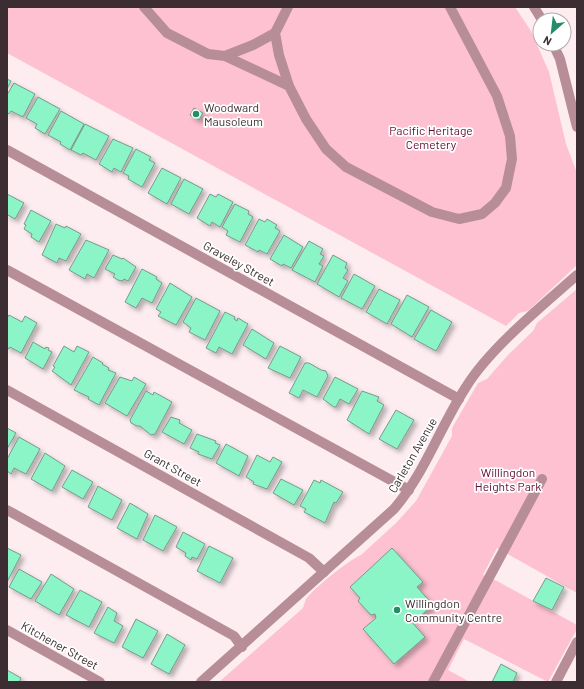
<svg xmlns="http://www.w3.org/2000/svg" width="584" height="689" viewBox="0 0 584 689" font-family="Barlow,sans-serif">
<defs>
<filter id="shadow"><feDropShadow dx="3.5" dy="3.5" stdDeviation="2" flood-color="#0004"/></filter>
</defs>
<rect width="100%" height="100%" fill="#fdedf1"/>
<g fill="#fdc1d1">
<polygon points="7,7 515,7 531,31 549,72 566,144 577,173 577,265 528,311 519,313 506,326 7,53"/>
<path d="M577 289V593L497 548 483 575 497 581 577 625V629L548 682 464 639 448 670 470 682H219L303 608C304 605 305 601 306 599 313 589 350 559 361 555L396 523 416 501 452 436V428L478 383 487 379 508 355 533 331 537 323Z"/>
</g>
<g fill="#8bf5c8" stroke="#78998a" filter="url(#shadow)">
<polygon points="7,79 11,81 7,89"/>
<polygon points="14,83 35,94 23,117 11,111 9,114 7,113 7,95"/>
<polygon points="38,97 60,109 45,134 35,128 37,124 26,118"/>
<polygon points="194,108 203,113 199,120 190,115"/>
<polygon points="61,111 84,124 70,150 60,144 61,142 48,135"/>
<polygon points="85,124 109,136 96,160 83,153 81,155 71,150"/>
<polygon points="113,139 133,148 121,172 114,168 112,172 99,164"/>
<polygon points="136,149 151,157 149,160 155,163 142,187 128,179 129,176 123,173"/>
<polygon points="162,168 181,178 167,204 148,193"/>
<polygon points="184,179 203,189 189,214 171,204"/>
<polygon points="7,194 24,203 15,219 8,215 7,217"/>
<polygon points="210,194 216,197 218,194 233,202 220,227 212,222 210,226 197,218"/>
<polygon points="235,204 249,211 248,214 253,217 240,242 226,235 228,231 222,227"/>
<polygon points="31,210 51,221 39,242 31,237 32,234 24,229 26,225 24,224"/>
<polygon points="259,219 265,222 267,219 277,225 275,228 280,231 267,254 259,250 258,252 245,245"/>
<polygon points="56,224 65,228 66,226 81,234 66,261 59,258 57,263 42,255"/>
<polygon points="284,235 303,247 291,268 283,264 282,266 270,259"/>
<polygon points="86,240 109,250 94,278 87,274 85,279 69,270"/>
<polygon points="309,241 323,249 320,254 324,256 319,264 323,266 315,282 292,270"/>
<polygon points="113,255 122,259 123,258 136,267 128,281 124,279 122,281 118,280 113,277 115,274 105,269"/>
<polygon points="333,255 347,263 345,268 348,270 343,278 348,281 339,297 317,284"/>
<polygon points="142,269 157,277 156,279 162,283 152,303 142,298 136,308 125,302"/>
<polygon points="354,274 375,286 362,309 341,298"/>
<polygon points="170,283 192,297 176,325 158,316 161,312 156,309"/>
<polygon points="379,289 400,300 387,324 366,312"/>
<polygon points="407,295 429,307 412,337 391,324"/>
<polygon points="196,298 220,311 205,340 189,332 191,328 183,322"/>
<polygon points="431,310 452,322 436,351 414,339"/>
<polygon points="225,312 235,317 234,319 237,321 238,318 248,324 232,354 219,347 216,353 206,348"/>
<polygon points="9,315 22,322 25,316 37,323 21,353 10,347 9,349 7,348 7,318"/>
<polygon points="252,329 274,343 266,359 243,345"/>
<polygon points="33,342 45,349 46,347 49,348 48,350 52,352 43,369 25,358"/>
<polygon points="64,346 74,352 77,346 89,352 71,385 52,371 55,367 53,366"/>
<polygon points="280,346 301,357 290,378 268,368"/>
<polygon points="93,357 103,363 102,364 109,368 108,370 116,373 99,405 88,399 89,397 74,390"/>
<polygon points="305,363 309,363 321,370 326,371 328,376 317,397 303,390 299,398 289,393"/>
<polygon points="120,377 132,381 134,377 146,384 127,416 105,403"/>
<polygon points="335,377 358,389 349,404 340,399 336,407 334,407 323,399"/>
<polygon points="146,391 153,395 154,392 172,402 155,434 151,435 140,426 137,426 131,423 130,420"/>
<polygon points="362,391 379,397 377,401 384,405 369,434 347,420"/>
<polygon points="396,410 414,420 397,449 379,439"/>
<polygon points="171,417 180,420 179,423 192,430 184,444 162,432"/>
<polygon points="7,428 16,433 7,449"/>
<polygon points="197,434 216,441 215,443 220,445 212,459 198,454 199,452 190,448"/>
<polygon points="19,437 40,449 26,474 14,468 11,474 7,471 7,459"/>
<polygon points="226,444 248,456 239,476 216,463"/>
<polygon points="45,453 65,466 52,491 31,479"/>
<polygon points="257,455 270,462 273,457 282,462 267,489 253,484 254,482 246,477"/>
<polygon points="72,470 93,482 83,499 62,487"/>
<polygon points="281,479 303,490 294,505 273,493"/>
<polygon points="314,480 320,483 321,480 343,492 336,503 334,502 325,523 304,512 306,509 300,506"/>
<polygon points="98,486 122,500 112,520 88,507"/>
<polygon points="130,503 148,514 137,539 117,528"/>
<polygon points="155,515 177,527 163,551 143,540"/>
<polygon points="183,532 205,544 197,559 192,557 191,560 185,556 186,553 176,547"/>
<polygon points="209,546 233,558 220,583 197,571"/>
<polygon points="7,548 21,555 7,582"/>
<polygon points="392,548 423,582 417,587 433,605 418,618 410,617 411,621 425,637 394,664 363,629 376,618 375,614 371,615 358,601 360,598 350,587"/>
<polygon points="19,569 42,582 31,599 9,587"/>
<polygon points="51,574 74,589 59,615 35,601"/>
<polygon points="546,578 564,587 552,610 533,601"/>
<polygon points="80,590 102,602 89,627 66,615"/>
<polygon points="108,607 117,613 114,621 123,626 114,643 94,633"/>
<polygon points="136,619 158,631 143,658 122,647"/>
<polygon points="167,634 185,645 169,674 151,664"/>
<polygon points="501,664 517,673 513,682 492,682"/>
<polygon points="7,670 21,678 19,682 7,682"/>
</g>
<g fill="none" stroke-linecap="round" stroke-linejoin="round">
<g stroke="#b78d98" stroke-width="10">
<polyline points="144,7 167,33 208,54 225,56 289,86 306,119 326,149 346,167 432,212 459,219 482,214 495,203 506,188 512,159 510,136 497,96 450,7"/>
<polyline points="288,7 275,33 279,55 289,86"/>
<polyline points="534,7 542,20"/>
<polyline points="553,44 560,59 577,127"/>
<polyline points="225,56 253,45 275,33"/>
<polyline points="7,150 459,399"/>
<polyline points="7,270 409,490"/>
<polyline points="7,390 309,558 324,572"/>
<polyline points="7,510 234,636 242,647"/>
<polyline points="7,630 100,682"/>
<path d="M201 682 394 509C425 473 440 427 466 387 490 348 542 306 577 275"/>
<polyline points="433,682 542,479"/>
<polyline points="556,682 577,642"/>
</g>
</g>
<g fill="#258c68" stroke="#fff" stroke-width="1.5">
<circle cx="196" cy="114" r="4"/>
<circle cx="397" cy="610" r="4"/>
</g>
<g text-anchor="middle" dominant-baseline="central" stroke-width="3.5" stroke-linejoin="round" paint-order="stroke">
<g font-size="12" fill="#3b2d31" stroke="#fff" text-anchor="start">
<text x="204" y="107">Woodward<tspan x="204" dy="14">Mausoleum</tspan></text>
<text x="405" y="603">Willingdon<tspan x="405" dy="14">Community Centre</tspan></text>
</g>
<g font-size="12" fill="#610d32" stroke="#fff">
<text x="431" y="130">Pacific Heritage<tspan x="431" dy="14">Cemetery</tspan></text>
<text x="508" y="472">Willingdon<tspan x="508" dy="14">Heights Park</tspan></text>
</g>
<g font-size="12" fill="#3b2d31" stroke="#fff">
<text transform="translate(239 263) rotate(29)">Graveley Street</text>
<text transform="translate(412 455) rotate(-60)">Carleton Avenue</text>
<text transform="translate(173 467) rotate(29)">Grant Street</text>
<text transform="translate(60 645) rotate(29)">Kitchener Street</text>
</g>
</g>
<rect width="584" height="689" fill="none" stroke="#3b2d31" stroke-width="16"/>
<g transform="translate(552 32) rotate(208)"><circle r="19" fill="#ffffff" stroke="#b1abad"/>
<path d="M0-3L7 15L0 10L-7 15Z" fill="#258c68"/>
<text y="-6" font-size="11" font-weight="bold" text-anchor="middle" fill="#3b2d31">N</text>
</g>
</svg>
